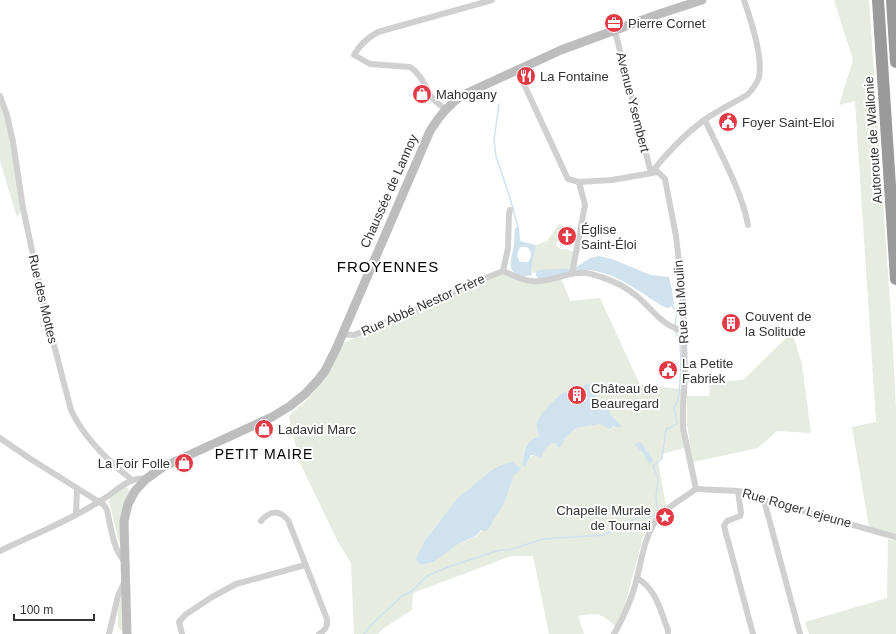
<svg xmlns="http://www.w3.org/2000/svg" width="896" height="634" viewBox="0 0 896 634" font-family="Arial,sans-serif">
<rect width="100%" height="100%" fill="#fff"/>
<g fill="#e6ecdf" fill-rule="evenodd">
<polygon points="834,0 869,0 892,331 896,409 896,534 869,527 852,427 876,422 855,101 839,105 853,60"/>
<polygon points="0,99 3,105 23,208 17,217 0,161"/>
<polygon points="559,224 564,226 556,245 560,249 566,249 574,252 571,268 533,273 531,271 536,245 547,241"/>
<path d="M504 272 530 281 561 277 570 301 600 298 640 385 682 389 681 420 684 448 662 454V459L658 461 666 506 644 534 624 608 615 626C600 613 598 613 578 616L584 634H549L533 556H511L413 593 412 610 384 628 378 634H354L351 563 338 542 300 463 289 418C291 411 299 408 304 403 322 384 332 366 343 343L440 303ZM589 383 596 396 610 411V414L621 425V427L617 428 600 424 576 428 565 438 562 445 557 446 555 443H552L545 449 543 454C533 457 528 453 527 466L522 464C525 457 523 447 530 441 532 439 536 439 539 436L538 433 551 405 555 399 565 392 571 406 588 399 583 385ZM521 468 514 475 505 501 477 536 460 543 422 547 425 540 440 520Z"/>
<polygon points="792,332 802,364 811,433 777,431 758,448 693,462 687,424 687,396 709,396 710,382 743,380"/>
<path d="M127 487 130 492 121 541 119 542 109 501C111 495 121 488 127 487Z"/>
<polygon points="888,539 896,540 896,634 809,634 805,622 887,598"/>
<polygon points="121,598 122,598 123,634 122,631 118,627 118,610"/>
</g>
<g fill="#cfe2ee" fill-rule="evenodd">
<path d="M516 227H519L520 241 536 245 531 271 532 275C524 277 515 277 511 268 510 259 513 252 514 244 515 238 513 233 516 227ZM520 247H527C532 251 532 257 528 262H522L519 261 517 254Z"/>
<path d="M599 256 612 259 651 275 669 277 672 290 674 304 669 308 664 307C641 293 617 273 589 270 576 269 553 277 540 280L536 276V271L539 270 575 268 590 258Z"/>
<path d="M589 383 596 396 610 411V414L621 425V427L617 428 613 426 610 429 600 424 576 428 565 438 562 445 559 448 555 443H552L545 449 541 458 537 456 531 455C527 460 528 464 525 467L522 464C525 457 523 448 530 441 532 439 536 439 539 436 538 432 536 427 537 423 539 414 557 396 566 391L571 405 588 399 583 385Z"/>
<path d="M639 442C644 444 645 447 646 453L648 451 653 460 650 465 643 453 634 444Z"/>
<path d="M512 462 521 468 516 474 514 475 505 501 489 528 486 531 481 530C475 539 468 538 460 543 447 550 436 566 419 564L416 559 425 540 457 499 492 470 501 465Z"/>
</g>
<g fill="none" stroke-linecap="round" stroke-linejoin="round">
<g stroke="#cfe2ee" stroke-width="1.5">
<polyline points="499,104 494,140 496,156 510,198 518,227"/>
<polyline points="672,305 677,312 675,326"/>
<path d="M364 634 371 625 402 596 412 591 427 576 451 566 500 550H509L543 539 604 535 639 517H649L658 514 656 498 658 478 653 466 662 459 666 429 672 427 677 423 674 407 678 401 679 394C680 382 684 342 676 333L675 330"/>
</g>
<g stroke="#d0d0d0" stroke-width="6">
<polyline points="615,31 651,173"/>
<polyline points="517,69 566,175 568,179 579,182 612,180 658,172 665,179 676,236 683,299 685,375 683,407 683,428 696,489"/>
<path d="M0 96 7 115 13 142 23 208 45 311 71 410C84 438 108 461 132 480"/>
<path d="M445 109C440 105 434 101 431 96 424 85 421 74 410 67L370 64 354 55C360 44 367 38 378 32L492 0"/>
<path d="M705 120C719 151 742 191 748 225"/>
<path d="M651 173C666 154 684 135 704 120 717 111 733 103 747 95 752 90 757 84 759 77 763 56 751 21 744 0"/>
<polyline points="503,271 508,248 509,214 510,210"/>
<polyline points="572,274 585,205 579,182"/>
<path d="M342 334 354 335 414 311 476 282 503 271C512 275 522 280 532 281 549 283 564 273 580 273 586 272 595 275 601 277 615 281 627 288 638 297 654 311 662 326 684 331"/>
<path d="M0 438 29 458 104 505 107 510C110 523 114 554 125 561"/>
<polyline points="696,489 738,491 751,493 764,500 896,537"/>
<polyline points="738,491 741,513 740,516 727,521 724,526 753,634"/>
<polyline points="764,500 800,634"/>
<polyline points="76,514 77,489"/>
<path d="M261 521C270 510 279 510 288 520L327 619C328 626 326 630 319 634"/>
<path d="M0 551C35 534 73 519 105 498 117 490 131 476 146 479"/>
<path d="M637 578C657 590 660 610 668 630V634"/>
<polyline points="109,634 118,596 125,581"/>
<polyline points="182,634 179,622 185,615 212,597 236,584 305,565"/>
<path d="M614 634C622 620 629 605 634 589 641 567 643 535 659 517 667 507 685 497 696 489"/>
</g>
<path stroke="#bdbdbd" stroke-width="9" d="M127 634 124 521 128 504 135 491 146 479 163 467 272 417 290 406 305 394 318 380 325 371 336 349 430 131C439 116 449 104 463 95L561 50 659 14 702 0"/>
<g stroke="#9a9a9a" stroke-width="12">
<polyline points="878,0 896,279"/>
<polyline points="892,0 896,62"/>
</g>
</g>
<defs>
<symbol id="office-disc" viewBox="-11 -11 22 22"><circle r="9.5" fill="#e63946" stroke="#fff"/><path d="M-6-3h4V-5.5h4V-3h4V5H-6ZM-1-4.5V-3h2v-1.5ZM-6 0V1H6V0Z" fill="#fff"/></symbol>
<symbol id="restaurant-disc" viewBox="-11 -11 22 22"><circle r="9.5" fill="#e63946" stroke="#fff"/><path d="M-5-6h1v4h1v-4h1v4h1v-4h1v5L-1.5 .5V6h-2V.5L-5-1ZM5-6V6H3V1.5H1.5Q1.5-4 5-6Z" fill="#fff"/></symbol>
<symbol id="shop-disc" viewBox="-11 -11 22 22"><circle r="9.5" fill="#e63946" stroke="#fff"/><path d="M-5-2.5h2.3a2.7 3.5 0 0 1 5.4 0H5L5.5 6h-11ZM-1.5-2.5h3a1.5 2.3 0 0 0-3 0Z" fill="#fff"/></symbol>
<symbol id="civic-disc" viewBox="-11 -11 22 22"><circle r="9.5" fill="#e63946" stroke="#fff"/><path d="M-.6-6.5H3V-4.5H.6V-3L4-1V1h2V6H-6V1h2V-1L-.6-3ZM-1.2 2.5V6h2.4V2.5Z" fill="#fff"/></symbol>
<symbol id="church-disc" viewBox="-11 -11 22 22"><circle r="9.5" fill="#e63946" stroke="#fff"/><path d="M-1.2-6h2.4v3.5h3.3v2.4h-3.3V6h-2.4V-.1h-3.3v-2.4h3.3Z" fill="#fff"/></symbol>
<symbol id="building-disc" viewBox="-11 -11 22 22"><circle r="9.5" fill="#e63946" stroke="#fff"/><path d="M-4-6H4V6H1V3H-1V6H-4ZM-2.5-4.3h1.7v1.8h-1.7ZM.8-4.3h1.7v1.8H.8ZM-2.5-1h1.7V.8h-1.7ZM.8-1h1.7V.8H.8Z" fill="#fff"/></symbol>
<symbol id="sight-disc" viewBox="-11 -11 22 22"><circle r="9.5" fill="#e63946" stroke="#fff"/><path d="M0-6L1.8-2.2L6-1.7L2.9 1.2L3.7 5.4L0 3.3L-3.7 5.4L-2.9 1.2L-6-1.7L-1.8-2.2Z" fill="#fff"/></symbol>
</defs>
<g fill-rule="evenodd">
<use href="#office-disc" x="603" y="12" width="22" height="22"/>
<use href="#restaurant-disc" x="515" y="65" width="22" height="22"/>
<use href="#shop-disc" x="411" y="83" width="22" height="22"/>
<use href="#civic-disc" x="717" y="111" width="22" height="22"/>
<use href="#church-disc" x="556" y="225" width="22" height="22"/>
<use href="#building-disc" x="720" y="312" width="22" height="22"/>
<use href="#civic-disc" x="657" y="359" width="22" height="22"/>
<use href="#building-disc" x="566" y="384" width="22" height="22"/>
<use href="#shop-disc" x="253" y="418" width="22" height="22"/>
<use href="#shop-disc" x="173" y="452" width="22" height="22"/>
<use href="#sight-disc" x="654" y="506" width="22" height="22"/>
</g>
<g text-anchor="middle" dominant-baseline="central" stroke-width="4" stroke-linejoin="round" paint-order="stroke">
<g font-size="13" fill="#333" stroke="#fff" text-anchor="start">
<text x="628" y="23">Pierre Cornet</text>
<text x="540" y="76">La Fontaine</text>
<text x="436" y="94">Mahogany</text>
<text x="742" y="122">Foyer Saint-Eloi</text>
<text x="581" y="229">Église<tspan x="581" dy="15">Saint-Éloi</tspan></text>
<text x="745" y="316">Couvent de<tspan x="745" dy="15">la Solitude</tspan></text>
<text x="682" y="363">La Petite<tspan x="682" dy="15">Fabriek</tspan></text>
<text x="591" y="388">Château de<tspan x="591" dy="15">Beauregard</tspan></text>
<text x="278" y="429">Ladavid Marc</text>
<text x="170" y="463" text-anchor="end">La Foir Folle</text>
<text x="651" y="510" text-anchor="end">Chapelle Murale<tspan x="651" dy="15">de Tournai</tspan></text>
</g>
<g font-size="13" fill="#333" stroke="#fff">
<text transform="translate(633 102) rotate(76)">Avenue Ysembert</text>
<text transform="translate(873 140) rotate(-94)">Autoroute de Wallonie</text>
<text transform="translate(389 191) rotate(-66)">Chaussée de Lannoy</text>
<text transform="translate(43 299) rotate(77)">Rue des Mottes</text>
<text transform="translate(681 302) rotate(-94)">Rue du Moulin</text>
<text transform="translate(423 305) rotate(-24)">Rue Abbé Nestor Frère</text>
<text transform="translate(797 508) rotate(16)">Rue Roger Lejeune</text>
</g>
<g font-size="14" letter-spacing="1" fill="#000" stroke="#fff">
<text x="264" y="454">PETIT MAIRE</text>
</g>
<g font-size="15" letter-spacing="1" fill="#000" stroke="#fff">
<text x="388" y="266">FROYENNES</text>
</g>
</g>
<path d="M14 614v6h80v-6" fill="none" stroke="#333333" stroke-width="2"/>
<text x="20" y="614" font-size="12" fill="#333333" stroke="#ffffff" stroke-width="3" paint-order="stroke">100 m</text>
</svg>
